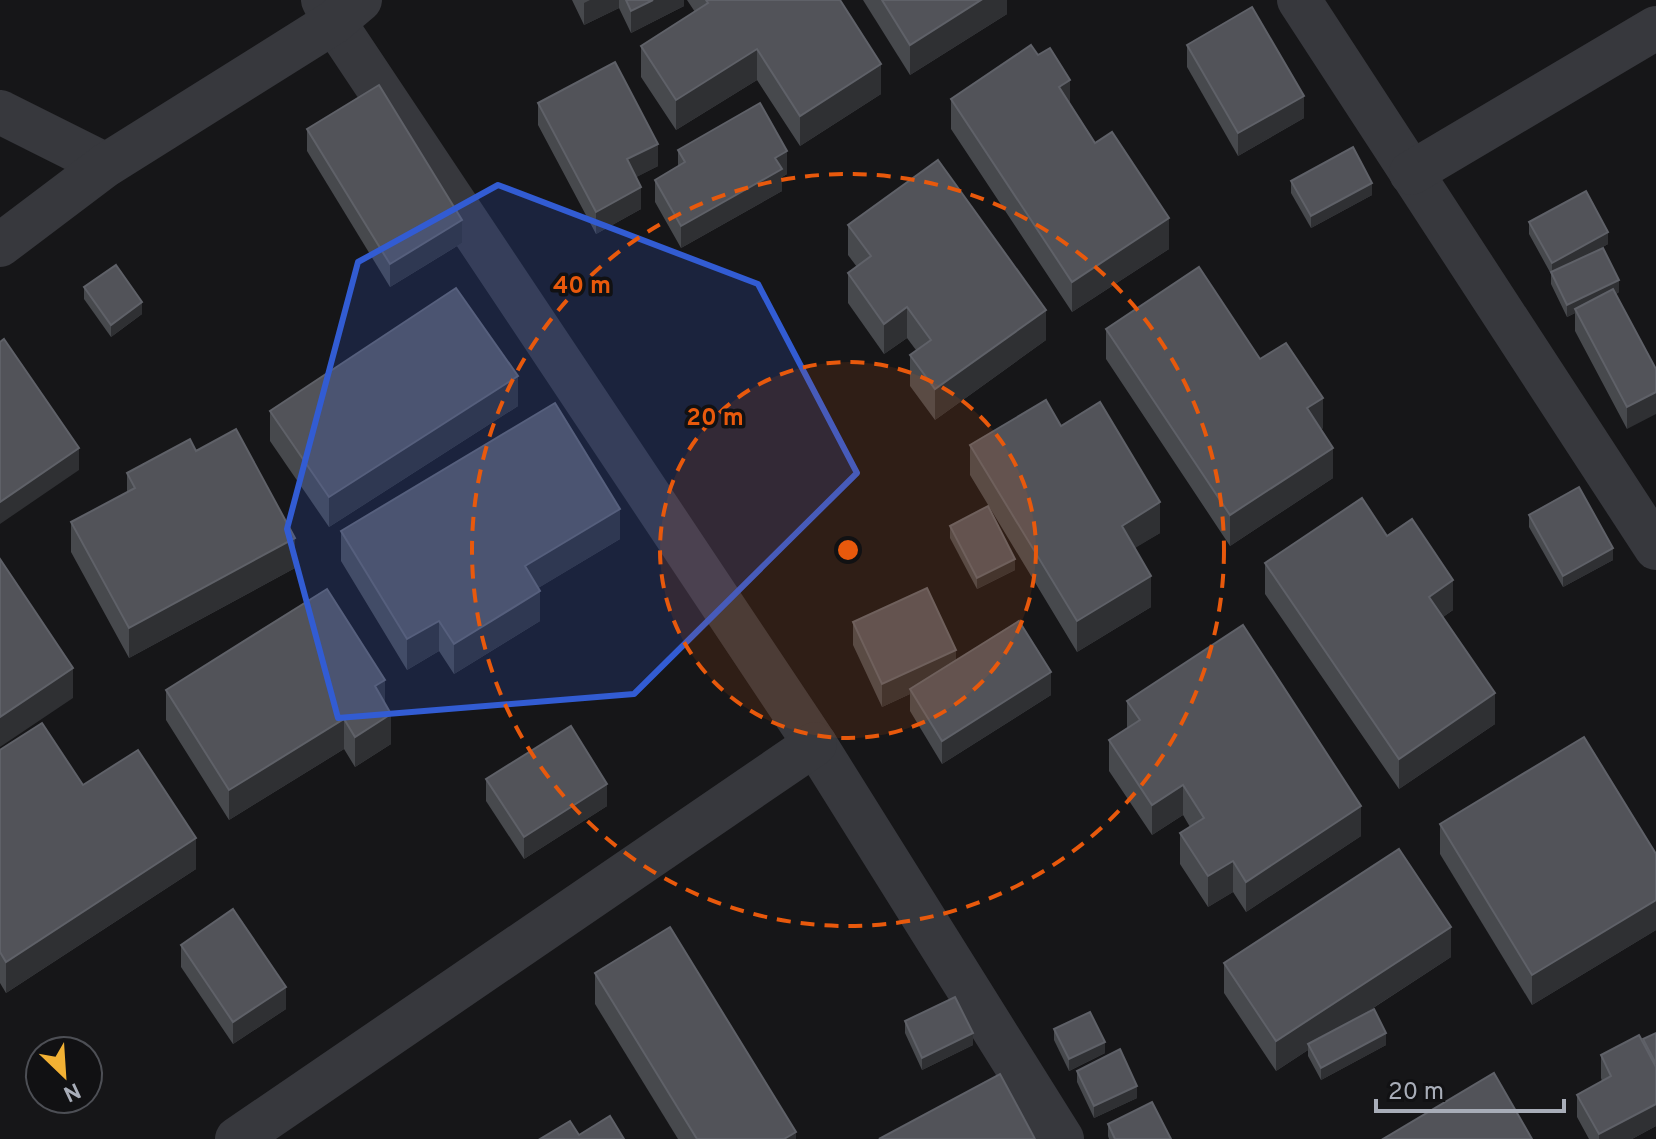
<svg xmlns="http://www.w3.org/2000/svg" width="1656" height="1139" viewBox="0 0 1656 1139" font-family="Overpass,sans-serif">
<rect width="100%" height="100%" fill="#161618"/>
<g fill="none" stroke-linecap="round" stroke-linejoin="round">
<g stroke="#37383d" stroke-width="44">
<polyline points="323,0 334,22 815,744 1062,1139"/>
<polyline points="1299,0 1656,548"/>
<polyline points="0,112 106,165"/>
<polyline points="1411,173 1656,28"/>
<polyline points="0,245 106,165 334,22 360,0"/>
<polyline points="237,1139 815,744"/>
</g>
</g>
<g fill="#47494d">
<polygon points="572,0 684,0 684,6 631,33 619,8 584,25"/>
<polygon points="687,0 840,0 881,94 800,146 757,80 676,130 641,77 641,46 695,12"/>
<polygon points="863,0 1007,0 1007,14 910,75"/>
<polygon points="1187,45 1304,118 1238,156 1187,67"/>
<polygon points="951,99 1070,105 1095,143 1169,249 1072,312 951,129"/>
<polygon points="538,103 658,166 636,177 641,209 596,234 538,125"/>
<polygon points="307,129 462,243 390,287 307,151"/>
<polygon points="678,150 787,174 782,177 782,191 681,248 655,202 655,180 678,166"/>
<polygon points="1291,181 1372,195 1311,228 1291,193"/>
<polygon points="1529,222 1608,244 1599,249 1619,292 1616,294 1656,369 1627,429 1575,331 1575,313 1567,317 1551,284 1551,274 1529,234"/>
<polygon points="848,225 1046,340 935,420 910,386 910,355 916,350 907,338 884,354 848,303 848,273 857,267 848,255"/>
<polygon points="84,287 142,314 111,337 84,299"/>
<polygon points="1106,329 1260,359 1323,428 1321,429 1333,478 1230,546 1106,359"/>
<polygon points="518,406 329,527 270,441 270,411"/>
<polygon points="1061,426 1160,533 1134,548 1151,607 1077,652 970,475 970,445"/>
<polygon points="196,451 295,568 129,658 71,552 71,522 127,492 127,473"/>
<polygon points="1529,515 1613,560 1563,587 1529,527"/>
<polygon points="950,526 1015,570 977,589 950,538"/>
<polygon points="341,531 620,539 538,588 540,621 454,674 439,651 407,670 341,561"/>
<polygon points="1387,536 1453,610 1443,617 1495,724 1399,789 1265,594 1265,563"/>
<polygon points="853,622 956,660 1051,695 942,764 910,711 910,694 882,707 853,645"/>
<polygon points="166,690 385,703 391,744 355,767 344,749 229,820 166,720"/>
<polygon points="1127,701 1361,836 1246,912 1233,892 1208,907 1180,864 1180,833 1190,827 1183,815 1152,835 1109,771 1109,740 1127,728"/>
<polygon points="0,750 83,785 196,869 6,993 0,983"/>
<polygon points="486,779 607,806 524,859 486,801"/>
<polygon points="1440,824 1656,854 1656,930 1532,1005 1440,854"/>
<polygon points="181,945 286,1009 233,1044 181,967"/>
<polygon points="1451,957 1361,1016 1386,1045 1321,1080 1308,1056 1308,1050 1276,1071 1224,993 1224,963"/>
<polygon points="595,973 796,1139 678,1139 595,1004"/>
<polygon points="905,1021 973,1045 922,1070 905,1033"/>
<polygon points="1054,1029 1105,1053 1069,1071 1054,1040"/>
<polygon points="1656,1033 1656,1126 1632,1139 1589,1139 1577,1117 1577,1095 1602,1081 1601,1078 1601,1055 1643,1043 1643,1039"/>
<polygon points="1077,1071 1137,1098 1094,1118 1077,1082"/>
<polygon points="1108,1124 1171,1139 1109,1139 1108,1136"/>
</g>
<g fill="#2f3033">
<polygon points="590,0 619,0 619,8 584,25 584,3"/>
<polygon points="653,0 684,0 684,6 631,33 631,11"/>
<polygon points="981,0 1007,0 1007,14 910,75 910,45"/>
<polygon points="757,49 757,80 676,130 676,100"/>
<polygon points="881,64 881,94 800,146 800,116"/>
<polygon points="1070,80 1070,110 1059,87"/>
<polygon points="1304,96 1304,118 1238,156 1238,133"/>
<polygon points="658,144 658,166 627,182 627,159"/>
<polygon points="787,151 787,174 782,177 782,191 681,248 681,226 775,158"/>
<polygon points="1372,183 1372,195 1311,228 1311,216"/>
<polygon points="641,187 641,209 596,234 596,212"/>
<polygon points="1169,218 1169,249 1072,312 1072,282"/>
<polygon points="462,220 462,243 390,287 390,264"/>
<polygon points="1608,232 1608,244 1552,275 1552,263"/>
<polygon points="1619,280 1619,292 1576,312 1575,309 1575,313 1567,317 1567,305"/>
<polygon points="142,302 142,314 111,337 111,325"/>
<polygon points="907,307 907,338 884,354 884,324"/>
<polygon points="1046,310 1046,340 935,420 935,389"/>
<polygon points="518,376 518,406 329,527 329,497"/>
<polygon points="1656,392 1656,414 1627,429 1627,407"/>
<polygon points="1323,398 1323,428 1307,439 1307,408"/>
<polygon points="79,448 79,470 0,524 0,502"/>
<polygon points="1333,448 1333,478 1230,546 1230,515"/>
<polygon points="1160,502 1160,533 1122,556 1122,526"/>
<polygon points="620,509 620,539 525,596 525,566"/>
<polygon points="295,538 295,568 129,658 129,628"/>
<polygon points="1613,548 1613,560 1563,587 1563,576"/>
<polygon points="1015,559 1015,570 977,589 977,578"/>
<polygon points="1151,576 1151,607 1077,652 1077,621"/>
<polygon points="1453,580 1453,610 1429,627 1429,597"/>
<polygon points="540,591 540,621 454,674 454,644"/>
<polygon points="439,621 439,651 407,670 407,639"/>
<polygon points="956,650 956,673 910,689 910,694 882,707 882,684"/>
<polygon points="73,668 73,698 0,747 0,717"/>
<polygon points="1051,672 1051,695 942,764 942,741"/>
<polygon points="385,680 385,711 375,686"/>
<polygon points="1495,693 1495,724 1399,789 1399,759"/>
<polygon points="391,714 391,744 355,767 355,737"/>
<polygon points="344,719 344,749 229,820 229,790"/>
<polygon points="607,784 607,806 524,859 524,837"/>
<polygon points="1183,785 1183,815 1152,835 1152,805"/>
<polygon points="1361,806 1361,836 1246,912 1246,882"/>
<polygon points="196,838 196,869 6,993 6,962"/>
<polygon points="1233,861 1233,892 1208,907 1208,876"/>
<polygon points="1656,900 1656,930 1532,1005 1532,975"/>
<polygon points="1451,927 1451,957 1310,1049 1308,1044 1308,1050 1276,1071 1276,1041"/>
<polygon points="286,987 286,1009 233,1044 233,1022"/>
<polygon points="973,1033 973,1045 922,1070 922,1058"/>
<polygon points="1386,1033 1386,1045 1321,1080 1321,1068"/>
<polygon points="1105,1042 1105,1053 1069,1071 1069,1059"/>
<polygon points="1137,1086 1137,1098 1094,1118 1094,1106"/>
<polygon points="1656,1104 1656,1126 1632,1139 1599,1139 1599,1134"/>
<polygon points="796,1132 796,1139 784,1139"/>
</g>
<g fill="#525359" stroke="#5f6168" stroke-width="2">
<polygon points="626,0 653,0 631,11"/>
<polygon points="706,0 840,0 881,64 800,116 757,49 676,100 641,46 708,3"/>
<polygon points="882,0 981,0 910,45"/>
<polygon points="1252,7 1304,96 1238,133 1187,45"/>
<polygon points="1031,45 1038,55 1050,48 1070,80 1059,87 1095,143 1112,132 1169,218 1072,282 951,99"/>
<polygon points="615,62 658,144 627,159 641,187 596,212 538,103"/>
<polygon points="379,85 462,220 390,264 307,129"/>
<polygon points="760,103 787,151 775,158 782,169 681,226 655,180 685,162 678,150"/>
<polygon points="1353,147 1372,183 1311,216 1291,181"/>
<polygon points="938,160 1046,310 935,389 910,355 931,340 907,307 884,324 848,273 871,256 848,225"/>
<polygon points="1586,191 1608,232 1552,263 1529,222"/>
<polygon points="1603,248 1619,280 1567,305 1551,272"/>
<polygon points="116,265 142,302 111,325 84,287"/>
<polygon points="1199,267 1260,359 1286,343 1323,398 1307,408 1333,448 1230,515 1106,329"/>
<polygon points="456,288 518,376 329,497 270,411"/>
<polygon points="1613,289 1656,369 1656,392 1627,407 1575,309"/>
<polygon points="4,339 79,448 0,502 0,342"/>
<polygon points="1046,400 1061,426 1100,402 1160,502 1122,526 1151,576 1077,621 970,445"/>
<polygon points="555,403 620,509 525,566 540,591 454,644 439,621 407,639 341,531"/>
<polygon points="236,429 295,538 129,628 71,522 135,488 127,473 190,439 196,451"/>
<polygon points="1579,487 1613,548 1563,576 1529,515"/>
<polygon points="1362,498 1387,536 1412,519 1453,580 1429,597 1495,693 1399,759 1265,563"/>
<polygon points="988,506 1015,559 977,578 950,526"/>
<polygon points="0,559 73,668 0,717"/>
<polygon points="927,588 956,650 882,684 853,622"/>
<polygon points="327,589 385,680 375,686 391,714 355,737 344,719 229,790 166,690"/>
<polygon points="1019,621 1051,672 942,741 910,689"/>
<polygon points="1243,625 1361,806 1246,882 1233,861 1208,876 1180,833 1204,818 1183,785 1152,805 1109,740 1140,720 1127,701"/>
<polygon points="42,723 83,785 138,750 196,838 6,962 0,952 0,750"/>
<polygon points="571,726 607,784 524,837 486,779"/>
<polygon points="1584,737 1656,854 1656,900 1532,975 1440,824"/>
<polygon points="1399,849 1451,927 1276,1041 1224,963"/>
<polygon points="233,909 286,987 233,1022 181,945"/>
<polygon points="670,927 796,1132 784,1139 697,1139 595,973"/>
<polygon points="955,997 973,1033 922,1058 905,1021"/>
<polygon points="1374,1009 1386,1033 1321,1068 1308,1044"/>
<polygon points="1090,1012 1105,1042 1069,1059 1054,1029"/>
<polygon points="1656,1033 1656,1064 1643,1039"/>
<polygon points="1639,1035 1656,1067 1656,1104 1599,1134 1577,1095 1611,1076 1601,1055"/>
<polygon points="1120,1049 1137,1086 1094,1106 1077,1071"/>
<polygon points="1494,1073 1532,1139 1383,1139"/>
<polygon points="1000,1074 1035,1139 879,1139"/>
<polygon points="1152,1102 1171,1139 1115,1139 1108,1124"/>
<polygon points="610,1116 624,1139 540,1139 570,1121 579,1135"/>
</g>
<path fill="#325cd3" fill-opacity="0.2" stroke="#325cd3" stroke-width="6" stroke-linejoin="round" d="M498 185 758 284 857 473 634 694 338 718 287 529 358 262Z"/>
<circle cx="848" cy="550" r="188" fill="#e8590c" fill-opacity=".12"/>
<g fill="none" stroke="#e8590c" stroke-width="4" stroke-dasharray="14 10">
<circle cx="848" cy="550" r="188"/>
<circle cx="848" cy="550" r="376"/>
</g>
<circle cx="848" cy="550" r="12" fill="#e8590c" stroke="#111113" stroke-width="4"/>
<g font-size="24" text-anchor="middle" font-weight="bold" fill="#e8590c" stroke="#111113" stroke-width="7" stroke-linejoin="round" paint-order="stroke">
<text x="582" y="293">40 m</text>
<text x="715" y="425">20 m</text>
</g>
<g transform="translate(64 1075) rotate(155)"><circle r="38" fill="#111113" stroke="#4d4f55" stroke-width="2"/>
<path d="M0-6L14 30L0 20L-14 30Z" fill="#f2b134"/>
<text y="-12" font-size="22" font-weight="bold" text-anchor="middle" fill="#a8adb8">N</text>
</g>
<path d="M1376 1099v12h188v-12" fill="none" stroke="#a8adb8" stroke-width="4"/>
<text x="1388" y="1099" font-size="24" fill="#a8adb8" stroke="#111113" stroke-width="6" paint-order="stroke">20 m</text>
</svg>
